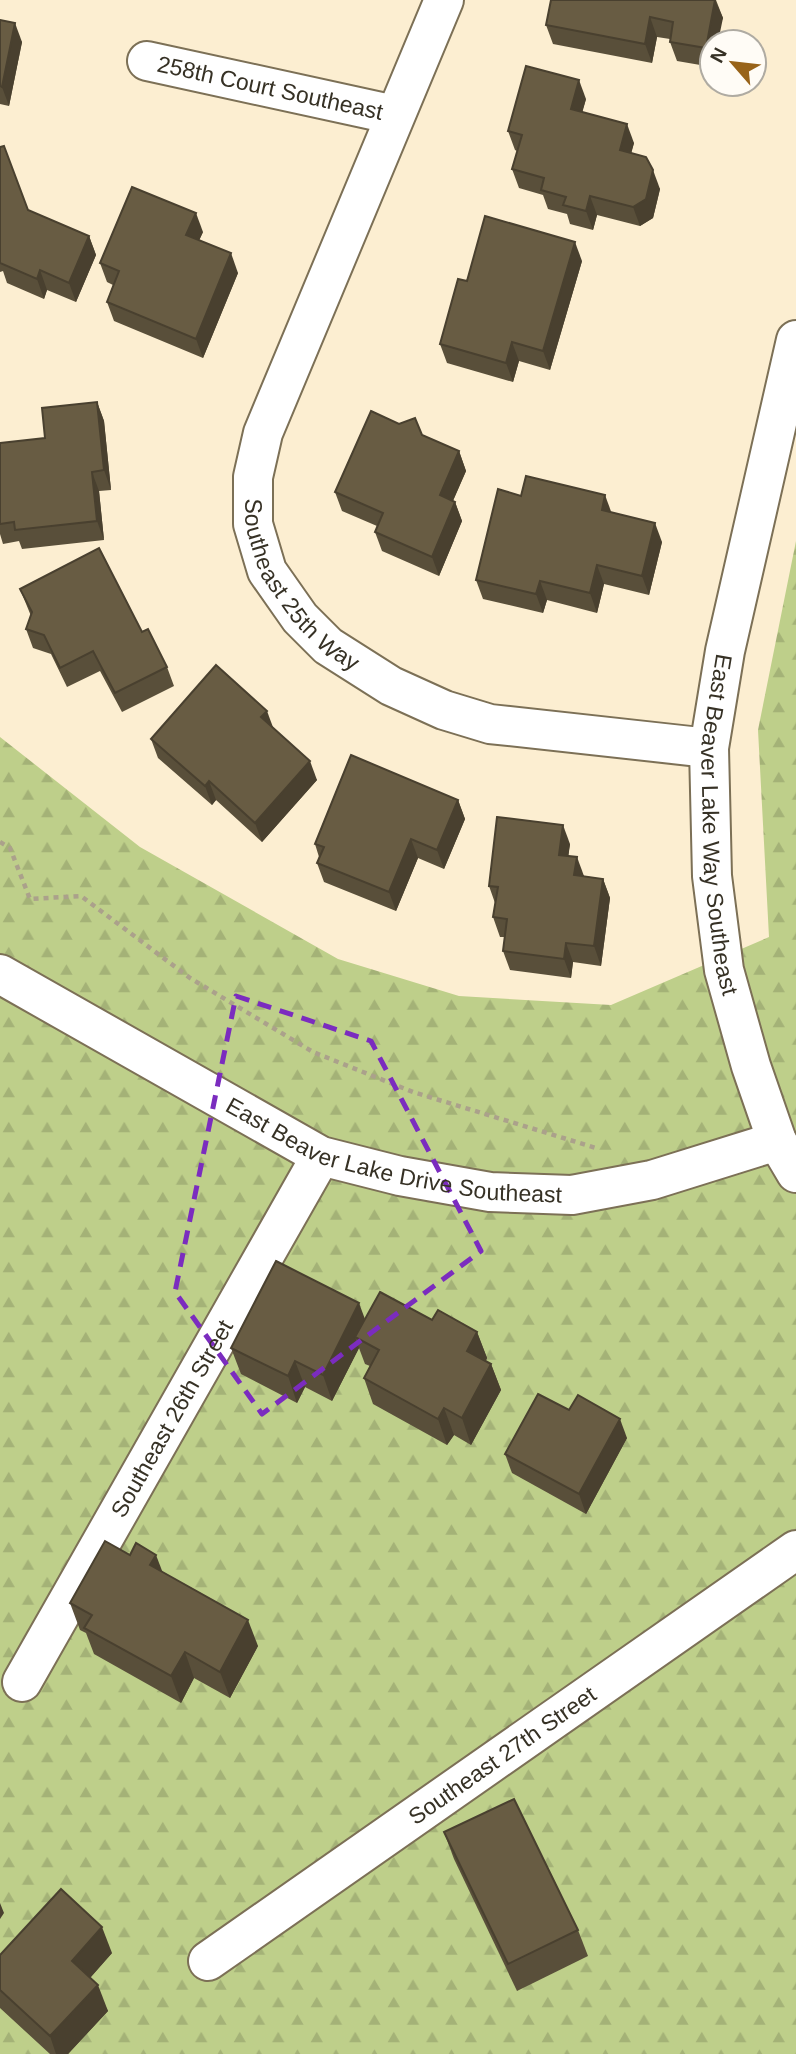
<svg xmlns="http://www.w3.org/2000/svg" width="796" height="2054" viewBox="0 0 796 2054" font-family="Arial,sans-serif">
<defs>
<pattern id="forest-firs" width="22" height="20" patternUnits="userSpaceOnUse" patternTransform="scale(1.75)"><rect width="22" height="20" fill="#becf8a"/><path d="M5 1l3.5 6h-7zM16 11l3.5 6h-7z" fill="#a4b277"/></pattern>
</defs>
<rect width="100%" height="100%" fill="#fceed1"/>
<polygon fill="url(#forest-firs)" points="796,541 796,2054 0,2054 0,737 140,847 338,959 459,996 611,1005 769,937 758,730"/>
<g fill="none" stroke-linecap="round" stroke-linejoin="round">
<defs>
<g id="minor">
<path id="s1" d="M444 0 263 433 253 477V524L267 571 300 618 328 646 391 686 444 710 490 724 709 748"/>
<path id="s2" d="M147 61 395 115"/>
<path id="s3" d="M796 340 725 651 709 748 712 876 724 970 751 1066 777 1141 796 1173"/>
<path id="s4" d="M0 974 321 1156 400 1176 490 1192 572 1195 652 1180 777 1141"/>
<path id="s5" d="M22 1682 321 1156"/>
<path id="s6" d="M208 1961 796 1550"/>
</g>
</defs>
<use href="#minor" stroke="#7c7056" stroke-width="42"/>
<polyline stroke="#aba18b" stroke-width="4.5" stroke-dasharray="5 5" stroke-linecap="butt" points="0,842 10,848 30,899 81,896 190,978 313,1052 413,1092 596,1148"/>
<use href="#minor" stroke="#fff" stroke-width="38"/>
</g>
<g fill="#594f3a">
<polygon points="551,0 716,0 723,18 712,42 712,67 677,61 670,42 670,39 657,37 652,63 553,44 546,25"/>
<polygon points="0,20 22,42 9,106 0,104"/>
<polygon points="586,99 582,112 634,143 631,153 660,189 653,218 640,226 597,215 593,230 570,224 567,214 548,209 543,195 519,188 512,169 517,151 515,150 508,131"/>
<polygon points="0,147 28,210 89,236 96,255 76,302 47,290 44,299 7,283 3,271 0,272"/>
<polygon points="203,232 199,240 238,273 203,358 114,321 107,302 113,285 107,282 100,263"/>
<polygon points="582,261 550,370 519,361 513,382 447,363 440,344 467,281"/>
<polygon points="97,402 104,421 111,490 99,491 104,540 22,549 19,541 3,544 0,534 0,443 45,438"/>
<polygon points="422,435 459,451 466,471 453,501 455,502 462,521 439,576 382,551 375,532 377,526 342,511 335,492"/>
<polygon points="521,496 611,512 662,542 649,595 604,584 597,613 547,600 543,613 483,599 476,580"/>
<polygon points="20,589 142,632 167,667 174,686 122,712 100,671 67,687 51,654 33,648 26,629 31,616"/>
<polygon points="273,728 317,780 262,842 216,800 212,805 158,758 151,739"/>
<polygon points="458,800 465,819 444,869 418,858 396,911 324,882 317,863 319,857 315,844"/>
<polygon points="570,844 568,856 584,876 603,879 610,898 601,966 573,962 571,978 510,970 503,951 505,937 500,937 493,917 495,903 489,886"/>
<polygon points="365,1320 432,1320 477,1332 487,1358 486,1361 491,1364 501,1390 471,1445 454,1435 447,1445 373,1404 364,1378 370,1366 365,1364 359,1348 332,1401 305,1387 297,1403 241,1374 231,1348"/>
<polygon points="569,1410 627,1438 586,1514 512,1473 505,1454"/>
<polygon points="163,1572 258,1646 230,1698 194,1678 181,1703 94,1654 86,1633 80,1630 70,1603"/>
<polygon points="444,1832 578,1930 588,1956 517,1991 454,1859"/>
<polygon points="112,1953 90,1978 108,2011 68,2054 50,2054 0,2008 0,1955"/>
</g>
<g fill="#49402f">
<polygon points="715,0 723,18 718,42 712,42 712,65 706,48"/>
<polygon points="650,17 657,37 652,63 645,44"/>
<polygon points="15,23 22,42 9,106 2,87"/>
<polygon points="579,80 586,99 578,128 571,109"/>
<polygon points="627,124 634,143 627,169 620,150"/>
<polygon points="653,170 660,189 653,218 640,226 633,207"/>
<polygon points="590,196 597,215 593,230 586,211"/>
<polygon points="196,213 203,232 193,254 186,235"/>
<polygon points="89,236 96,255 76,302 69,283"/>
<polygon points="575,242 582,261 550,370 543,351"/>
<polygon points="231,253 238,273 203,358 196,339"/>
<polygon points="40,270 47,290 44,299 37,279"/>
<polygon points="512,342 519,361 513,382 506,363"/>
<polygon points="97,402 104,421 111,490 104,470"/>
<polygon points="459,451 466,471 447,514 440,495"/>
<polygon points="92,472 99,491 104,540 97,521"/>
<polygon points="605,495 612,514 602,510"/>
<polygon points="455,502 462,521 439,576 432,557"/>
<polygon points="655,523 662,542 649,595 642,576"/>
<polygon points="597,565 604,584 597,613 590,593"/>
<polygon points="540,581 547,600 543,613 536,594"/>
<polygon points="267,711 274,730 261,717"/>
<polygon points="310,761 317,780 262,842 255,823"/>
<polygon points="209,781 216,800 212,805 205,786"/>
<polygon points="458,800 465,819 444,869 437,850"/>
<polygon points="563,825 570,844 566,874 559,855"/>
<polygon points="411,839 418,858 396,911 389,892"/>
<polygon points="577,857 584,876 574,875"/>
<polygon points="603,879 610,898 601,966 594,946"/>
<polygon points="566,943 573,962 571,978 564,959"/>
<polygon points="359,1303 369,1330 355,1337 359,1348 332,1401 323,1375"/>
<polygon points="477,1332 487,1358 476,1377 467,1351"/>
<polygon points="295,1361 305,1387 297,1403 288,1376"/>
<polygon points="491,1364 501,1390 471,1445 462,1418"/>
<polygon points="444,1408 454,1435 447,1445 438,1419"/>
<polygon points="620,1419 627,1438 586,1514 579,1494"/>
<polygon points="156,1555 166,1581 150,1565"/>
<polygon points="248,1620 258,1646 230,1698 220,1672"/>
<polygon points="185,1652 194,1678 181,1703 171,1676"/>
<polygon points="0,1903 4,1913 0,1919"/>
<polygon points="102,1927 112,1953 82,1987 72,1961"/>
<polygon points="98,1985 108,2011 68,2054 56,2054 50,2036"/>
</g>
<g fill="#685c43" stroke="#49402f" stroke-width="2">
<polygon points="551,0 715,0 706,48 670,42 673,22 650,17 645,44 546,25"/>
<polygon points="0,20 15,23 2,87 0,86"/>
<polygon points="526,66 579,80 571,109 627,124 620,150 646,157 653,170 646,199 633,207 590,196 586,211 563,205 566,197 541,190 544,178 512,169 522,135 508,131"/>
<polygon points="4,146 28,210 89,236 69,283 40,270 37,279 0,263 0,147"/>
<polygon points="132,187 196,213 186,235 231,253 196,339 107,302 119,271 100,263"/>
<polygon points="485,216 575,242 543,351 512,342 506,363 440,344 458,279 467,281"/>
<polygon points="97,402 104,470 92,472 97,521 15,530 14,522 0,524 0,443 45,438 42,408"/>
<polygon points="371,411 399,424 415,418 422,435 459,451 440,495 455,502 432,557 375,532 383,513 335,492"/>
<polygon points="526,476 605,495 602,510 655,523 642,576 597,565 590,593 540,581 536,594 476,580 498,489 521,496"/>
<polygon points="99,548 142,632 148,629 167,667 115,693 93,651 60,668 44,635 26,629 32,612 20,589"/>
<polygon points="216,665 267,711 261,717 310,761 255,823 209,781 205,786 151,739"/>
<polygon points="351,755 458,800 437,850 411,839 389,892 317,863 324,847 315,844"/>
<polygon points="497,817 563,825 559,855 577,857 574,875 603,879 594,946 566,943 564,959 503,951 507,919 493,917 498,887 489,886"/>
<polygon points="276,1261 359,1303 323,1375 295,1361 288,1376 231,1348"/>
<polygon points="380,1292 432,1320 438,1310 477,1332 467,1351 491,1364 462,1418 444,1408 438,1419 364,1378 379,1350 355,1337"/>
<polygon points="538,1394 569,1410 578,1395 620,1419 579,1494 505,1454"/>
<polygon points="105,1541 130,1555 136,1543 156,1555 150,1565 248,1620 220,1672 185,1652 171,1676 84,1628 92,1615 70,1603"/>
<polygon points="514,1799 578,1930 508,1964 444,1832"/>
<polygon points="61,1889 102,1927 72,1961 98,1985 50,2036 0,1990 0,1955"/>
</g>
<path fill="none" stroke="#7b2cbf" stroke-width="5" stroke-dasharray="14 9" stroke-linejoin="round" d="M236 996 371 1041 481 1251 262 1414 175 1292Z"/>
<g text-anchor="middle" dominant-baseline="central" stroke-width="7" stroke-linejoin="round" paint-order="stroke">
<g font-size="23" fill="#363125" stroke="#fffcf6">
<text stroke="none"><textPath href="#s2" startOffset="126">258th Court Southeast</textPath></text>
<text stroke="none"><textPath href="#s1" startOffset="639">Southeast 25th Way</textPath></text>
<text stroke="none"><textPath href="#s3" startOffset="494">East Beaver Lake Way Southeast</textPath></text>
<text stroke="none"><textPath href="#s4" startOffset="438">East Beaver Lake Drive Southeast</textPath></text>
<text stroke="none"><textPath href="#s5" startOffset="303">Southeast 26th Street</textPath></text>
<text stroke="none"><textPath href="#s6" startOffset="359">Southeast 27th Street</textPath></text>
</g>
</g>
<g transform="translate(733 63) rotate(298)"><circle r="33" fill="#fffcf6" stroke="#afaba2" stroke-width="2"/>
<path d="M0-5L12 26L0 18L-12 26Z" fill="#986319"/>
<text y="-10" font-size="19" font-weight="bold" text-anchor="middle" fill="#363125">N</text>
</g>
</svg>
